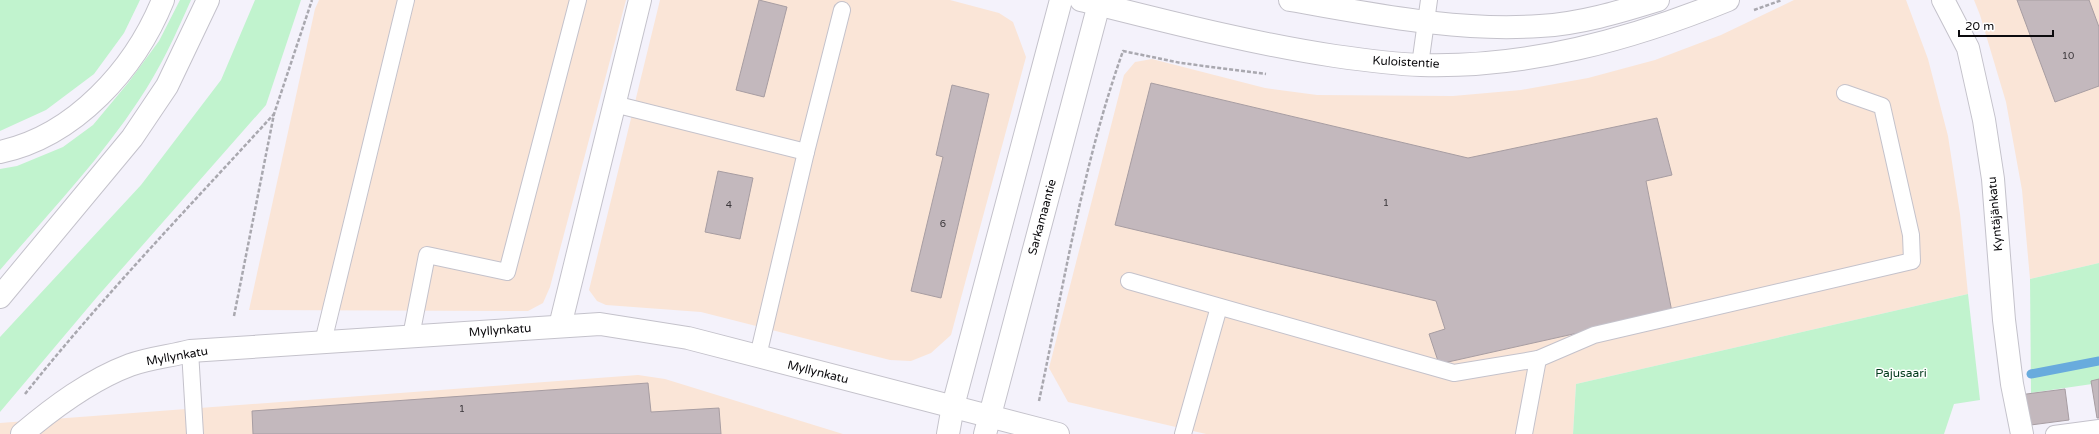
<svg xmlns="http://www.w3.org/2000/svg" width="2099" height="434" viewBox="0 0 2099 434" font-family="'Varela Round',sans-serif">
<rect width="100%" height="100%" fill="#f4f2fb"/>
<g fill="#fae5d7">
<polygon points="319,0 626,0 550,287 543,303 528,311 249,310 315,9"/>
<polygon points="660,0 950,0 999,13 1013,22 1026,57 951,335 931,353 911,361 890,360 701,312 606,305 597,301 589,290"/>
<polygon points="1794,0 1906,0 1928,59 1948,136 1960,214 1968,294 1576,384 1573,434 1206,434 1068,402 1049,368 1124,75 1135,62 1152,59 1265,88 1317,95 1453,96 1521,90 1588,78 1655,60 1721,35"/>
<polygon points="1974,0 2099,0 2099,263 2030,279 2022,190 2006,102 1980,15"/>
<polygon points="638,375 665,379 843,434 0,434 0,423"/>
</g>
<g fill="#c1f3ce">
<polygon points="0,0 140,0 124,33 94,74 46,110 0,131"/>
<path d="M180 0H191C176 34 160 69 139 100 99 161 47 215 0 270V169L17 166 63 147 93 125 128 83 159 41Z"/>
<polygon points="255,0 301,0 266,105 97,297 0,412 0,337 141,185 221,80"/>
<polygon points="2099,263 2099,383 2031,393 2030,279"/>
<polygon points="1968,294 1980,400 1954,404 1944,434 1573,434 1576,384"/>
</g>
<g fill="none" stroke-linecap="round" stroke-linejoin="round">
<polyline stroke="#68abdd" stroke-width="9" points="2031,374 2099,361"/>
</g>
<g fill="#c3b8bd" stroke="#a79da2">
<polygon points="759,0 787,7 764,97 736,90"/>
<polygon points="2017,0 2089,0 2099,27 2099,86 2055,102"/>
<polygon points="1151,83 1468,158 1657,118 1672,175 1646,181 1672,312 1439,364 1429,334 1445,329 1436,301 1115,225"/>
<polygon points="952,85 989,94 941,298 911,291 943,157 936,155"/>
<polygon points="718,171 753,178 740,239 705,232"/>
<polygon points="2099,379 2099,418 2097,418 2091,381"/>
<polygon points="648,383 651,412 719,408 721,434 253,434 252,411"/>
<polygon points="2065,389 2069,420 2023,426 2019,395"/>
</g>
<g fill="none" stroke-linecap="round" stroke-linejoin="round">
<defs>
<g id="service">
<polyline points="1420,65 1429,0"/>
<polyline points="614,104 806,152"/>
<polyline points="1129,281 1454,373 1538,359 1594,335 1912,261 1911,235 1882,106 1845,93"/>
<polyline points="411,336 427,255 507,272 578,0"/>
<polyline points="323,342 406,0"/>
<polyline points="190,351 195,434"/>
<polyline points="758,356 806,152 842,10"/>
<polyline points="1183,434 1219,307"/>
<polyline points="1524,434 1538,359"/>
<polyline points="2054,434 2099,428"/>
</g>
<g id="minor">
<polyline points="1943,0 1968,48 1984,120 1993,179 2004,320 2012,384 2022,434"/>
<polyline points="560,326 640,0"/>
<path d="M22 434C54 407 90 380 130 365 149 358 171 356 190 351L600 324 688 338 1058 434"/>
</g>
<g id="tertiary">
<path d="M1081 0C1165 21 1249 43 1335 56 1363 60 1392 64 1421 65 1527 68 1630 40 1728 0"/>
<path d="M1290 0C1373 14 1456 32 1540 26 1580 24 1619 12 1658 0"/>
<polyline points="948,434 953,406 1061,0"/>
<polyline points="985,434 1099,4 1098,0"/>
</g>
<g id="trunk">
<path d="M0 152C75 136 135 69 163 0"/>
<polyline points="0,297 132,138 167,86 208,0"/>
</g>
</defs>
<use href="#service" stroke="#c4c2cb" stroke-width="18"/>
<use href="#minor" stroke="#c4c2cb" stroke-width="24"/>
<use href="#tertiary" stroke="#c4c2cb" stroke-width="24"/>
<use href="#trunk" stroke="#c4c2cb" stroke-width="24"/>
<g stroke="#a9a8af" stroke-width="2.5" stroke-dasharray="4 2" stroke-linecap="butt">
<polyline points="1754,10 1782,0"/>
<polyline points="234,316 274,114 312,0"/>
<path d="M25 394C103 296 190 206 274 114"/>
<path d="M1039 401C1064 284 1083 163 1123 51L1181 63 1266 74"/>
</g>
<use href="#service" stroke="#fff" stroke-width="16"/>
<use href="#minor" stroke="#fff" stroke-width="22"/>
<use href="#tertiary" stroke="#fff" stroke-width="22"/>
<use href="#trunk" stroke="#fff" stroke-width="22"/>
</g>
<g text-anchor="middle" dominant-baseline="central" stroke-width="3" stroke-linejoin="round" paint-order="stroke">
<g font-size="10" fill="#3a363a">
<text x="2068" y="56">10</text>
<text x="1386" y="203">1</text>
<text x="729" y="205">4</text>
<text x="943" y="224">6</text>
<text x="462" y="409">1</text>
</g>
<g font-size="12" fill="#0c0b0e" stroke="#fff">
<text transform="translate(1406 62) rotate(3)">Kuloistentie</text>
<text transform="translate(1995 214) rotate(-95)">Kyntäjänkatu</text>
<text transform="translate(1042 217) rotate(-75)">Sarkamaantie</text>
<text transform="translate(500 330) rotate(-4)">Myllynkatu</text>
<text transform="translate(177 356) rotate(-10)">Myllynkatu</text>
<text transform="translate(818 372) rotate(14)">Myllynkatu</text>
</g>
<g font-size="12" fill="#023b1c" stroke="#fff">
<text x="1901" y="373">Pajusaari</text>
</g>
</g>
<path d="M1959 30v6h94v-6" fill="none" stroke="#0c0b0e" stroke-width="2"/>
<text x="1965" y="30" font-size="12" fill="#0c0b0e" stroke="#ffffff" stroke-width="3" paint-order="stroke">20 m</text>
</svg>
